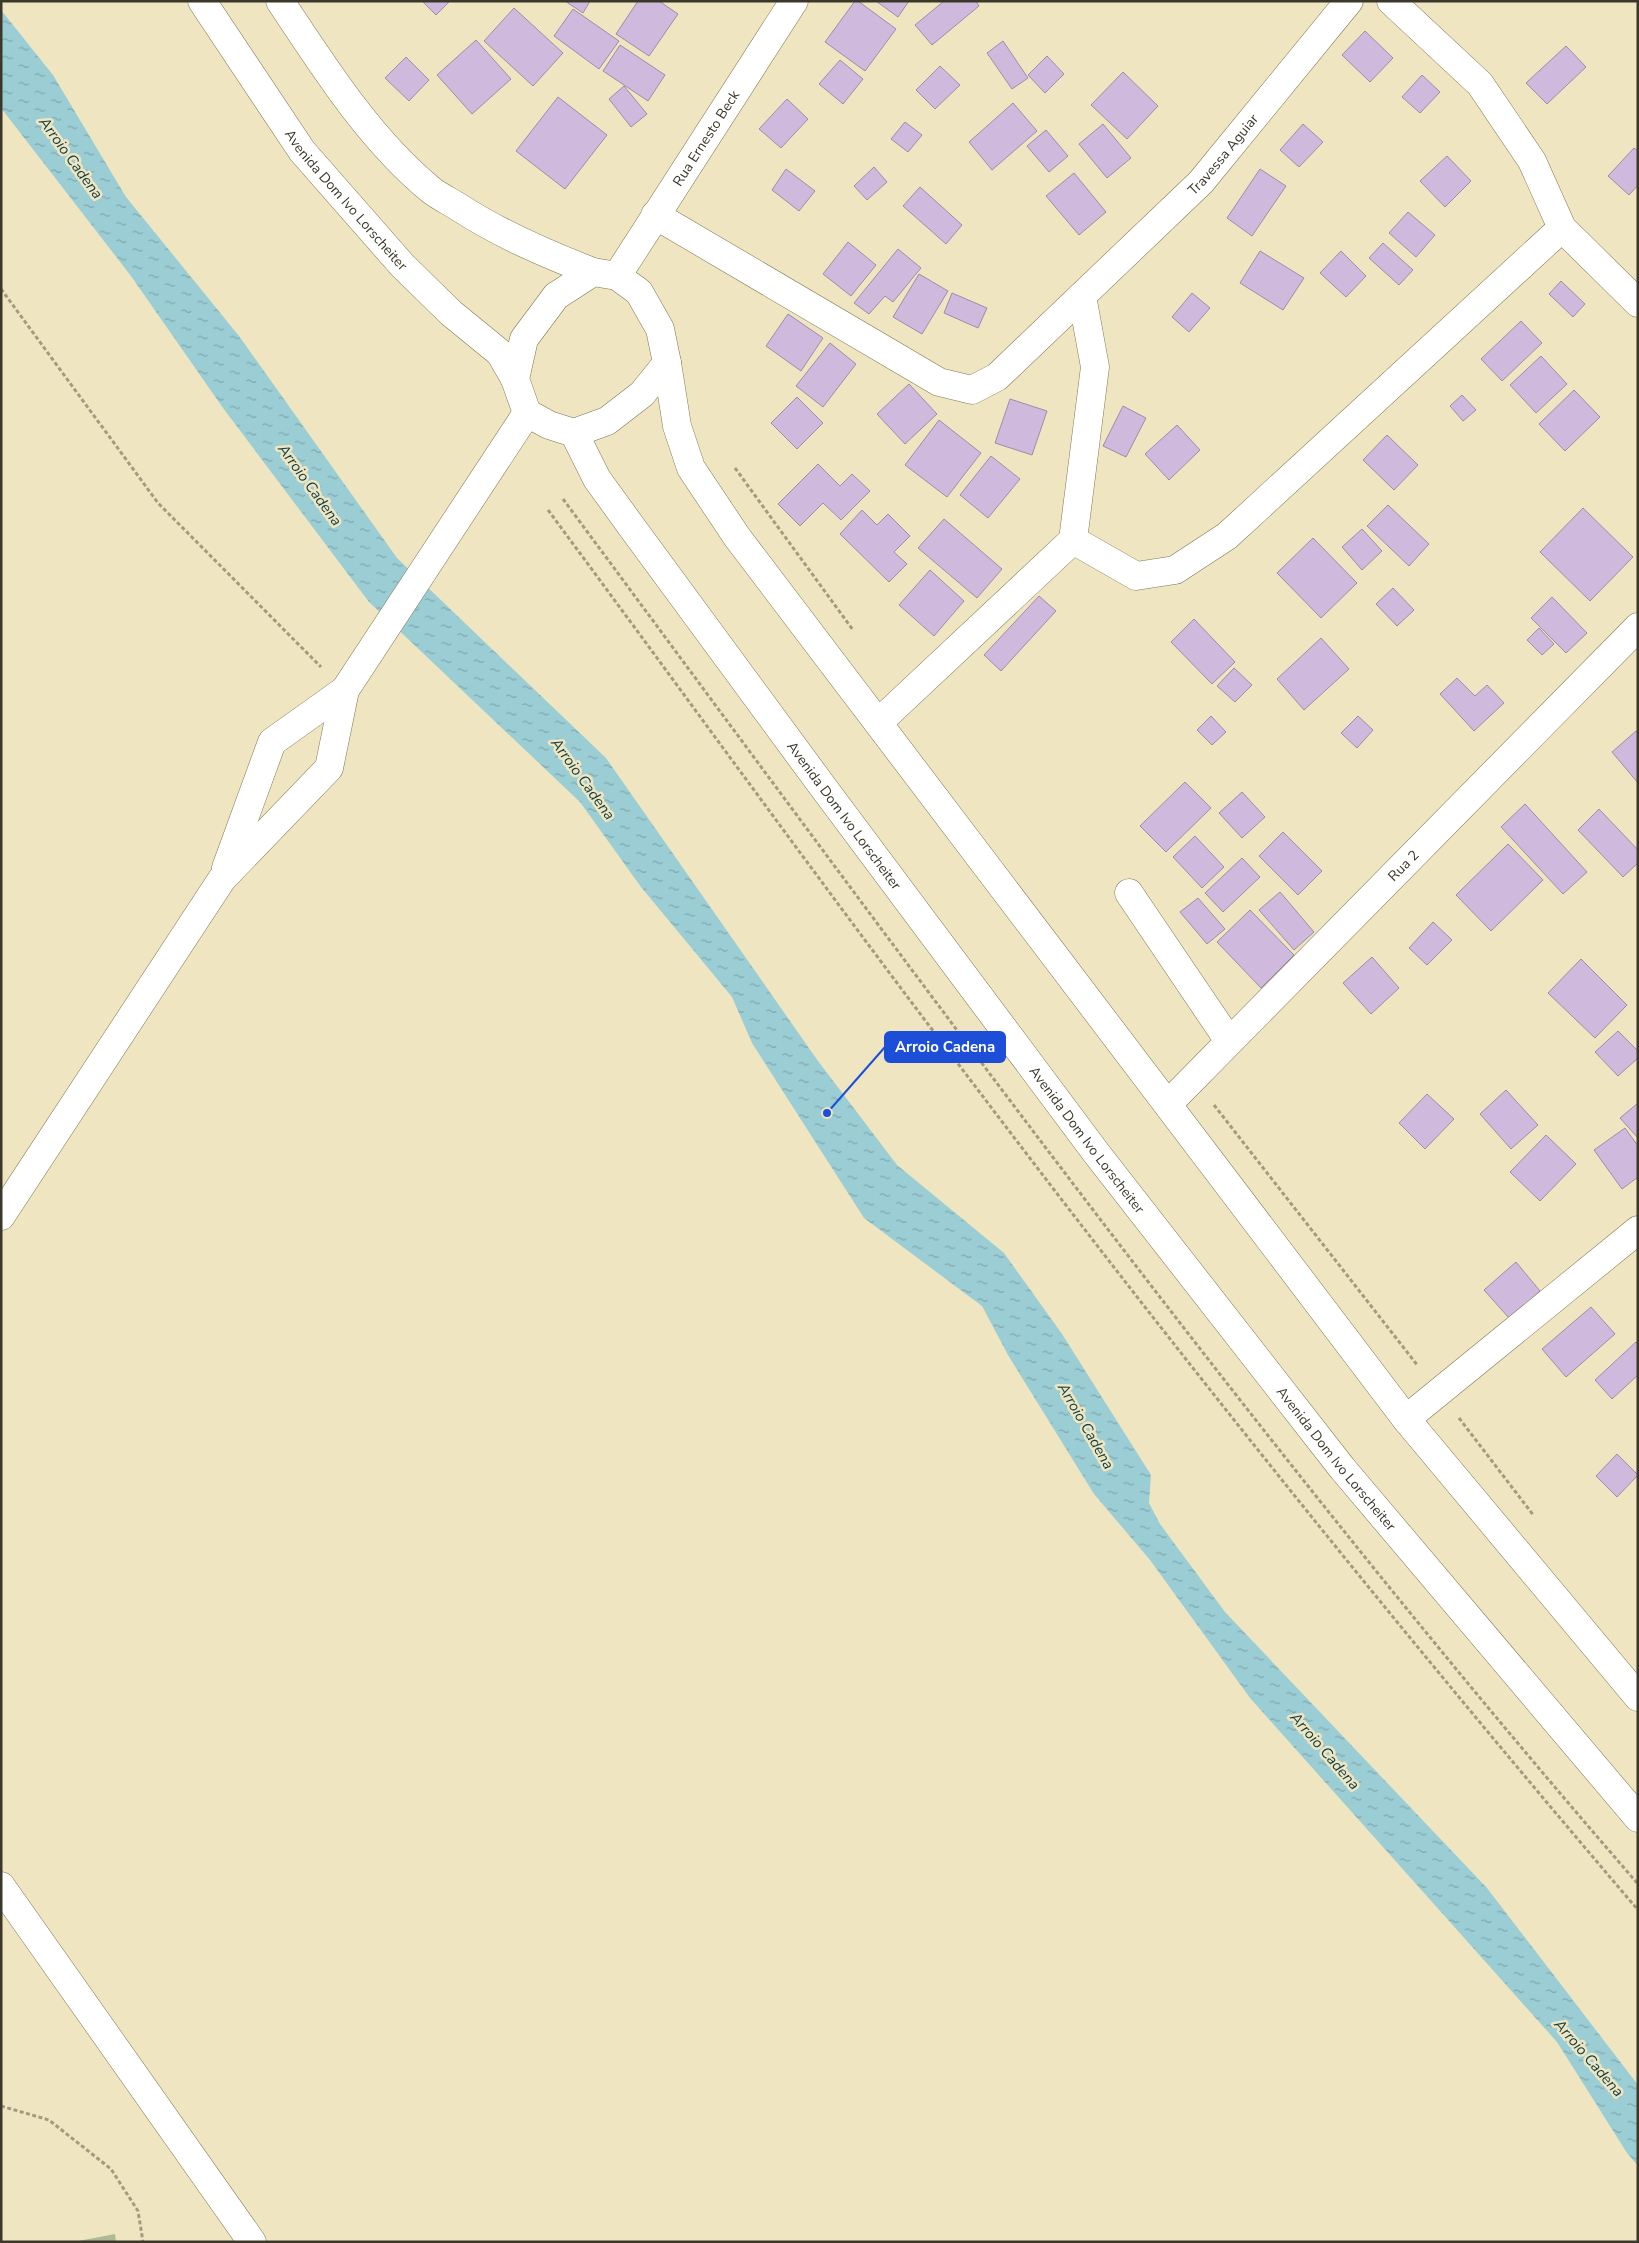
<svg xmlns="http://www.w3.org/2000/svg" width="1639" height="2243" viewBox="0 0 1639 2243" font-family="'Nunito Sans',sans-serif">
<defs>
<pattern id="water-ripples" width="26" height="14" patternUnits="userSpaceOnUse" patternTransform="scale(1.25)"><rect width="26" height="14" fill="#9bcdd5"/><path d="M2 4q2-2 4 0t4 0M15 11q2-2 4 0t4 0" fill="none" stroke="#80a7ad"/></pattern>
</defs>
<rect width="100%" height="100%" fill="#efe6c1"/>
<polygon fill="#b0b995" points="115,2234 116,2242 73,2242"/>
<polygon fill="url(#water-ripples)" points="1,10 53,75 126,197 239,336 397,558 606,758 818,1061 897,1165 1004,1253 1062,1334 1151,1475 1149,1503 1160,1524 1225,1612 1487,1888 1638,2085 1638,2166 1627,2153 1557,2042 1250,1698 1150,1560 1094,1494 1008,1355 982,1306 864,1218 752,1043 732,997 641,887 580,802 369,602 223,408 131,276 1,108"/>
<g fill="#cfbadd" stroke="#9e8baa">
<polygon points="422,1 450,1 436,15"/>
<polygon points="565,1 590,1 583,13"/>
<polygon points="638,1 659,1 678,14 649,56 616,34"/>
<polygon points="855,1 858,1 896,29 865,71 825,42"/>
<polygon points="876,1 909,1 898,17"/>
<polygon points="944,1 976,1 979,6 932,45 915,25"/>
<polygon points="514,8 563,53 533,86 484,41"/>
<polygon points="573,9 619,41 599,69 554,36"/>
<polygon points="1365,31 1393,58 1370,82 1342,55"/>
<polygon points="476,40 511,79 472,114 437,75"/>
<polygon points="1003,41 1028,78 1012,89 987,53"/>
<polygon points="620,45 665,75 648,101 603,71"/>
<polygon points="1566,46 1586,67 1547,104 1526,83"/>
<polygon points="1047,56 1064,74 1045,93 1028,75"/>
<polygon points="406,57 429,80 409,101 385,78"/>
<polygon points="840,60 863,79 843,104 819,84"/>
<polygon points="940,66 960,85 935,109 916,90"/>
<polygon points="1123,72 1158,106 1127,139 1091,105"/>
<polygon points="1422,75 1440,92 1420,113 1402,97"/>
<polygon points="624,86 647,114 631,127 609,99"/>
<polygon points="558,97 607,135 565,189 516,151"/>
<polygon points="787,99 808,119 781,148 759,129"/>
<polygon points="1013,103 1037,131 992,170 969,142"/>
<polygon points="905,122 922,135 908,152 891,139"/>
<polygon points="1103,124 1131,158 1107,178 1079,144"/>
<polygon points="1303,124 1323,142 1299,167 1280,150"/>
<polygon points="1046,130 1068,156 1049,172 1027,146"/>
<polygon points="1634,148 1638,151 1638,185 1629,195 1608,176"/>
<polygon points="1447,156 1471,181 1445,207 1420,181"/>
<polygon points="874,167 887,182 867,200 854,186"/>
<polygon points="786,169 815,191 799,211 772,190"/>
<polygon points="1260,169 1286,186 1252,236 1227,218"/>
<polygon points="1074,173 1106,212 1079,235 1046,196"/>
<polygon points="920,187 962,225 946,244 903,206"/>
<polygon points="1408,212 1435,235 1416,257 1389,233"/>
<polygon points="848,242 876,265 851,296 823,274"/>
<polygon points="1383,243 1413,270 1399,285 1369,258"/>
<polygon points="898,249 921,268 893,302 885,296 869,314 854,303"/>
<polygon points="1260,251 1304,278 1283,310 1240,283"/>
<polygon points="1341,251 1366,276 1346,297 1320,273"/>
<polygon points="919,274 948,291 922,334 893,317"/>
<polygon points="1561,281 1585,304 1573,317 1549,294"/>
<polygon points="952,293 987,308 978,328 944,313"/>
<polygon points="1192,293 1210,308 1189,332 1172,317"/>
<polygon points="788,314 823,338 801,371 766,346"/>
<polygon points="1521,321 1542,343 1502,381 1481,359"/>
<polygon points="830,343 856,364 823,407 796,386"/>
<polygon points="1541,356 1567,384 1536,413 1510,385"/>
<polygon points="909,384 937,414 905,444 877,414"/>
<polygon points="1574,390 1600,417 1565,451 1539,424"/>
<polygon points="1462,395 1476,410 1463,421 1450,406"/>
<polygon points="797,397 823,423 797,449 771,423"/>
<polygon points="1010,399 1047,411 1032,455 995,443"/>
<polygon points="1123,406 1146,418 1126,457 1103,446"/>
<polygon points="939,420 981,453 947,497 905,465"/>
<polygon points="1177,425 1200,450 1169,480 1145,454"/>
<polygon points="1387,435 1418,465 1394,490 1363,460"/>
<polygon points="991,456 1020,479 988,518 960,495"/>
<polygon points="818,464 840,486 852,474 870,491 841,520 823,503 800,526 778,504"/>
<polygon points="1388,505 1429,544 1409,566 1367,526"/>
<polygon points="1583,508 1633,557 1590,601 1540,552"/>
<polygon points="862,510 877,525 888,514 910,536 894,552 907,564 889,582 840,534"/>
<polygon points="944,519 1002,569 977,598 918,548"/>
<polygon points="1362,529 1382,551 1362,570 1342,547"/>
<polygon points="1313,538 1357,583 1321,618 1277,573"/>
<polygon points="930,570 964,601 934,636 899,605"/>
<polygon points="1393,588 1414,610 1397,626 1376,604"/>
<polygon points="1039,596 1056,611 1001,671 984,655"/>
<polygon points="1552,597 1587,633 1566,653 1531,618"/>
<polygon points="1194,619 1235,662 1212,684 1171,642"/>
<polygon points="1539,628 1554,644 1542,655 1527,640"/>
<polygon points="1321,638 1349,669 1304,710 1277,679"/>
<polygon points="1234,668 1252,685 1235,702 1217,686"/>
<polygon points="1457,678 1475,696 1487,685 1504,703 1474,731 1440,694"/>
<polygon points="1211,716 1226,732 1212,745 1197,730"/>
<polygon points="1358,716 1373,730 1357,748 1341,733"/>
<polygon points="1636,731 1638,734 1638,783 1612,752"/>
<polygon points="1185,782 1211,808 1166,852 1140,826"/>
<polygon points="1242,792 1265,817 1242,838 1219,813"/>
<polygon points="1525,804 1587,872 1563,894 1501,827"/>
<polygon points="1599,809 1638,850 1638,863 1623,877 1578,830"/>
<polygon points="1283,832 1322,871 1298,895 1259,856"/>
<polygon points="1195,836 1224,867 1202,888 1173,857"/>
<polygon points="1508,844 1543,880 1491,931 1456,895"/>
<polygon points="1242,858 1260,877 1223,912 1205,893"/>
<polygon points="1280,892 1314,932 1294,950 1259,910"/>
<polygon points="1198,898 1225,929 1207,944 1180,912"/>
<polygon points="1250,910 1294,955 1261,988 1217,942"/>
<polygon points="1433,922 1452,940 1427,965 1409,948"/>
<polygon points="1372,957 1399,988 1371,1014 1343,983"/>
<polygon points="1581,959 1627,1005 1595,1038 1548,993"/>
<polygon points="1618,1031 1638,1051 1638,1058 1618,1076 1595,1052"/>
<polygon points="1506,1090 1538,1125 1511,1149 1480,1114"/>
<polygon points="1427,1094 1454,1119 1425,1149 1399,1123"/>
<polygon points="1638,1103 1638,1138 1620,1118"/>
<polygon points="1625,1128 1638,1146 1638,1177 1622,1189 1594,1150"/>
<polygon points="1546,1135 1576,1164 1540,1201 1510,1172"/>
<polygon points="1516,1262 1540,1291 1509,1318 1484,1290"/>
<polygon points="1591,1307 1615,1334 1566,1377 1542,1349"/>
<polygon points="1636,1342 1638,1344 1638,1375 1612,1399 1595,1380"/>
<polygon points="1617,1454 1638,1475 1617,1497 1596,1476"/>
</g>
<g fill="none" stroke-linecap="round" stroke-linejoin="round">
<defs>
<g id="minor">
<polyline points="1391,1 1480,84 1532,161 1562,228 1638,303"/>
<path id="s1" d="M655 215 939 382 972 390 997 377 1201 182 1349 1"/>
<path id="s2" d="M617 276 794 1"/>
<polyline points="1073,540 1136,576 1175,570 1227,536 1562,228"/>
<polyline points="879,722 1073,540 1095,367 1082,296"/>
<polyline points="226,868 272,742 345,690 527,413"/>
<polyline points="1129,893 1229,1041"/>
<path id="s3" d="M1168 1104 1638 627"/>
<polyline points="1,1216 222,879 329,768 345,690"/>
<polyline points="1406,1419 1638,1230"/>
<polyline points="1,1886 252,2242"/>
</g>
<g id="major">
<path id="s4" d="M202 1 302 151 402 265 451 313 500 353 515 379"/>
<path d="M280 1C324 67 369 139 431 190 440 197 451 202 460 208 502 235 546 254 593 272"/>
<polygon points="593,272 617,276 639,292 660,329 667,363 642,394 607,421 574,433 549,425 527,413 515,379 524,339 556,296"/>
<polyline points="667,363 677,426 691,468 737,537 1406,1419 1638,1697"/>
<path id="s5" d="M574 433 597 479 631 526 820 783 1097 1154 1342 1468 1638 1818"/>
</g>
</defs>
<use href="#minor" stroke="#7f7755" stroke-width="29"/>
<use href="#major" stroke="#7f7755" stroke-width="29"/>
<g stroke="#a29b80" stroke-width="3" stroke-dasharray="4 2.5" stroke-linecap="butt">
<polyline points="1,289 158,503 321,667"/>
<polyline points="735,468 853,630"/>
<path d="M563 499C911 969 1254 1442 1638 1884"/>
<path d="M548 510C691 703 832 899 978 1090 1190 1370 1410 1643 1638 1910"/>
<polyline points="1214,1105 1418,1366"/>
<polyline points="1459,1418 1534,1516"/>
<polyline points="1,2106 49,2120 111,2169 138,2211 143,2242"/>
</g>
<use href="#minor" stroke="#fff" stroke-width="28"/>
<use href="#major" stroke="#fff" stroke-width="28"/>
</g>
<g text-anchor="middle" dominant-baseline="central" stroke-width="5" stroke-linejoin="round" paint-order="stroke">
<g font-size="14" fill="#3b3829" stroke="#efe6c1">
<text stroke="none"><textPath href="#s2" startOffset="164">Rua Ernesto Beck</textPath></text>
<text stroke="none"><textPath href="#s1" startOffset="709">Travessa Aguiar</textPath></text>
<text stroke="none"><textPath href="#s4" startOffset="246">Avenida Dom Ivo Lorscheiter</textPath></text>
<text stroke="none"><textPath href="#s5" startOffset="469">Avenida Dom Ivo Lorscheiter</textPath></text>
<text stroke="none"><textPath href="#s3" startOffset="335">Rua 2</textPath></text>
<text stroke="none"><textPath href="#s5" startOffset="874">Avenida Dom Ivo Lorscheiter</textPath></text>
<text stroke="none"><textPath href="#s5" startOffset="1279">Avenida Dom Ivo Lorscheiter</textPath></text>
</g>
<g font-size="15" font-style="italic" fill="#0e3d43" stroke="#efe6c1">
<text transform="translate(71 158) rotate(54)">Arroio Cadena</text>
<text transform="translate(310 485) rotate(54)">Arroio Cadena</text>
<text transform="translate(583 779) rotate(54)">Arroio Cadena</text>
<text transform="translate(1086 1426) rotate(60)">Arroio Cadena</text>
<text transform="translate(1325 1751) rotate(49)">Arroio Cadena</text>
<text transform="translate(1589 2058) rotate(49)">Arroio Cadena</text>
</g>
</g>
<path fill="none" stroke="#1d4ed8" stroke-width="2" d="M827 1113L885 1047"/>
<circle fill="#1d4ed8" stroke="#efe6c1" stroke-width="2" cx="827" cy="1113" r="5"/>
<rect fill="#1d4ed8" stroke="#1d4ed8" stroke-width="2" x="885" y="1032" width="120" height="30" rx="5"/>
<g font-size="15" text-anchor="middle" font-weight="bold" fill="#fff">
<text x="945" y="1052">Arroio Cadena</text>
</g>
<rect width="1639" height="2243" fill="none" stroke="#3b3829" stroke-width="5"/>
</svg>
